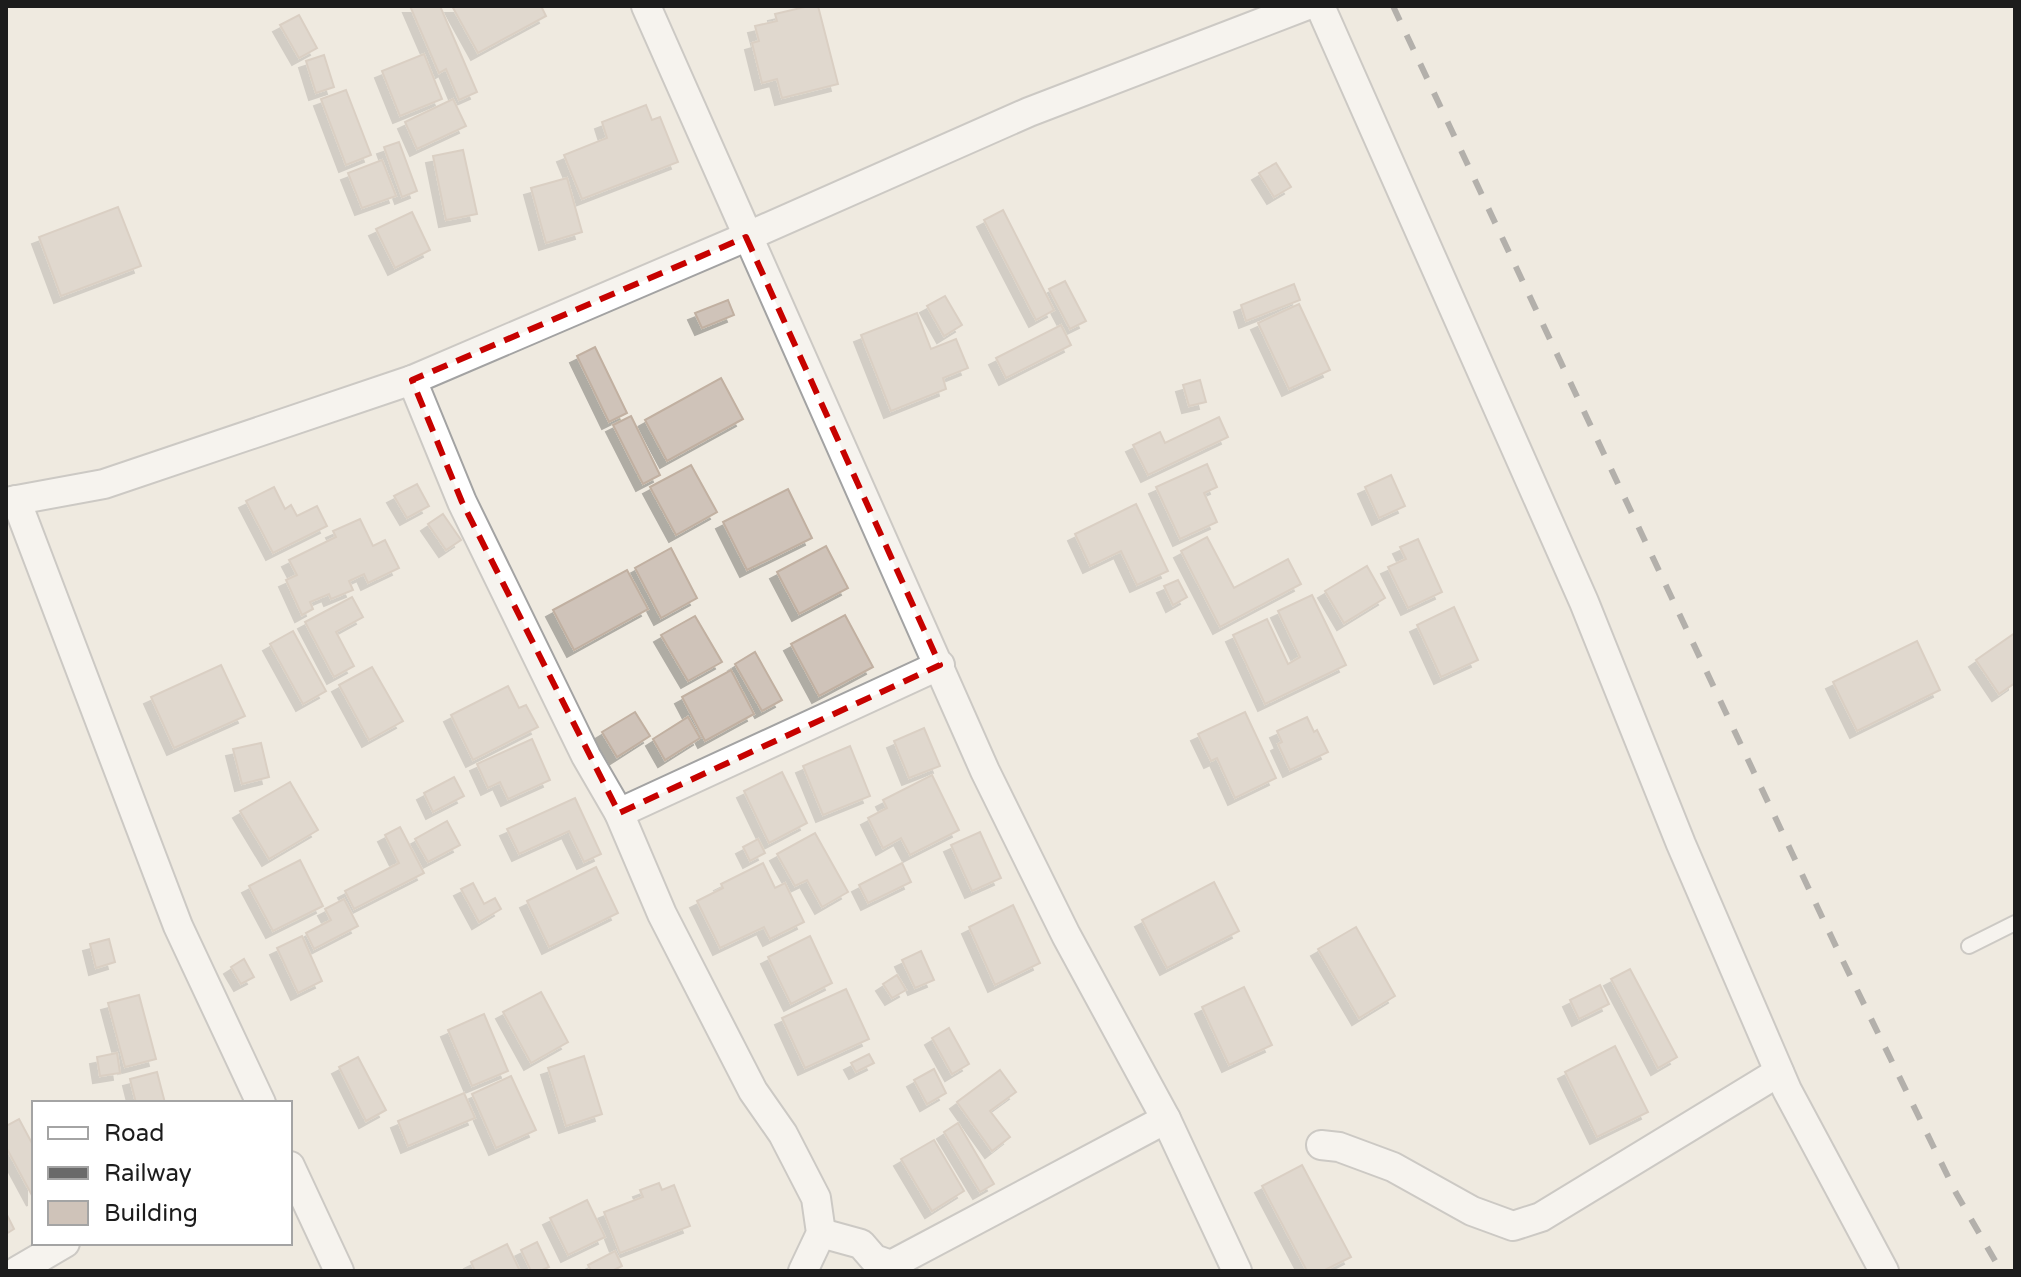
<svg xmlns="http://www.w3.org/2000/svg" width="2021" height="1277" viewBox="0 0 2021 1277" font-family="'Varela Round',sans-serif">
<defs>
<filter id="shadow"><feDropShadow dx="-7" dy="7" stdDeviation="0" flood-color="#0004"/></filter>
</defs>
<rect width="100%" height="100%" fill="#efeae0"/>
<g fill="#cfc3b9" stroke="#c1b0a1" stroke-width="2" filter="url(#shadow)">
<polygon points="410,6 440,6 477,92 459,100 446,69 439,73"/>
<polygon points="452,6 541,6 546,16 478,53"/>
<polygon points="809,6 818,6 838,84 782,98 777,79 762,83 752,43 759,41 755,26 777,21 775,14"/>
<polygon points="299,15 317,48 299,58 280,25"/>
<polygon points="424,54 442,99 400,116 382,71"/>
<polygon points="324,55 334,87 316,93 306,61"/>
<polygon points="346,90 371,155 346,165 321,99"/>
<polygon points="453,99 466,126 417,149 405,122"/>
<polygon points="646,105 652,120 660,117 678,162 582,199 564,155 607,138 602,122"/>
<polygon points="399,142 417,191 402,197 384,147"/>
<polygon points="463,150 477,214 446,220 433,156"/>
<polygon points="382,160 396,196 362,208 348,173"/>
<polygon points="1276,163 1291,187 1274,197 1259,173"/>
<polygon points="567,178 582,232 546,243 531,188"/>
<polygon points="118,207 141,266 61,296 39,237"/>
<polygon points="1003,210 1054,310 1036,320 984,220"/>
<polygon points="412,212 430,250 395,268 376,229"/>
<polygon points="1065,281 1086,321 1070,329 1049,289"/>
<polygon points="1294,284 1300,300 1246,321 1241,305"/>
<polygon points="945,296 962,325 944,336 927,306"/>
<polygon points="728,300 734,315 702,328 695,313"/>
<polygon points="1299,304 1330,370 1289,389 1258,323"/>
<polygon points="917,313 931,349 956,339 968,368 943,378 946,389 891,411 861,335"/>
<polygon points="1061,325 1071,345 1006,378 996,358"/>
<polygon points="595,347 627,413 609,422 577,356"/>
<polygon points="721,378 743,419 667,461 645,420"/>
<polygon points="1200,380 1206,402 1189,406 1183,385"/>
<polygon points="631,416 660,475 643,484 613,425"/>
<polygon points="1219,417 1228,437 1148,475 1133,445 1160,432 1165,443"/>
<polygon points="1207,464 1217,487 1204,493 1217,522 1180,539 1156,487"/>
<polygon points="691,465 717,512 676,535 650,487"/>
<polygon points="1391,475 1405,506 1379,518 1365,487"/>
<polygon points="417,484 429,506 407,518 394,496"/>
<polygon points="274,487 285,509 291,505 297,516 317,506 327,526 273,553 246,501"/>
<polygon points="788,489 812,538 747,570 723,522"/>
<polygon points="1136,504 1168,571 1137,585 1121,551 1090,566 1075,534"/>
<polygon points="443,514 461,540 446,550 428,524"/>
<polygon points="360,519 373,546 385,540 399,568 368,583 364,574 349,581 353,590 331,599 329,594 310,602 313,609 302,615 286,580 297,575 289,560 336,537 333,531"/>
<polygon points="1207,537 1234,588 1288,559 1301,584 1220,627 1181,551"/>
<polygon points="1418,539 1442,592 1408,608 1388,567 1406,559 1400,547"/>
<polygon points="826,546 848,588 799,614 777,572"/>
<polygon points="671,548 697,598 661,618 635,568"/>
<polygon points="1367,566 1385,598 1344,623 1325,591"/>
<polygon points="627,570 648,609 574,650 553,610"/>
<polygon points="1178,580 1187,597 1173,605 1164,586"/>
<polygon points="1312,595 1346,665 1265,704 1233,635 1267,619 1288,664 1300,657 1278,611"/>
<polygon points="352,597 363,617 336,632 354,666 334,677 305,622"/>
<polygon points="1454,607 1478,660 1441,677 1417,625"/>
<polygon points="845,615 873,667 819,696 791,644"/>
<polygon points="695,616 722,662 688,681 661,635"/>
<polygon points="293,631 326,691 303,704 270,644"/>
<polygon points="2015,633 2015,683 1999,694 1976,660"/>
<polygon points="1917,641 1940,690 1857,731 1833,682"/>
<polygon points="755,652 782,700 762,711 735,664"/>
<polygon points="221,665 245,716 174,748 151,697"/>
<polygon points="372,667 403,721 369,740 339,685"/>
<polygon points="731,670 754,714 705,741 682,697"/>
<polygon points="508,686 519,708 526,705 538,727 473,760 451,715"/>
<polygon points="635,712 650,736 617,757 602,732"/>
<polygon points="1245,712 1276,778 1235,798 1217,758 1211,761 1198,734"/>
<polygon points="688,717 700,738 665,760 653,739"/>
<polygon points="1307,717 1314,732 1317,730 1328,752 1290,770 1278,744 1282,742 1277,731"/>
<polygon points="924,728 940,766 909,778 894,741"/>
<polygon points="532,739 550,780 508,799 500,782 488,788 477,764"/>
<polygon points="261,743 269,777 242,784 233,749"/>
<polygon points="850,746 870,796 823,815 803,766"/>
<polygon points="782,772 807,823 769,843 744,791"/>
<polygon points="932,775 959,830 910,855 901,838 883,848 868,818 887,808 883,800"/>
<polygon points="454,777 464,796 433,812 424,793"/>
<polygon points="290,782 318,830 269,859 240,811"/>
<polygon points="575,798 601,854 584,862 569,831 519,854 507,829"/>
<polygon points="447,821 460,845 428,862 415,839"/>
<polygon points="400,827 424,873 354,909 345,891 399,863 385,835"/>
<polygon points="980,832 1001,878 972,891 951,845"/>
<polygon points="815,833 848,892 822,907 807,880 795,886 777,854"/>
<polygon points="758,839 765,853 750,861 743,847"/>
<polygon points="300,860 323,906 273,931 249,886"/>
<polygon points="763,863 775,888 785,883 804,922 770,939 764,927 720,948 697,901 723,888 721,884"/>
<polygon points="902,863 911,882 868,903 859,885"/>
<polygon points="596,867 618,913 549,947 527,901"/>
<polygon points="1214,882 1239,931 1167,968 1142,920"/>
<polygon points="473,883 484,904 495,898 501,909 479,922 461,889"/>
<polygon points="344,899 358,926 314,949 306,933 331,920 325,909"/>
<polygon points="1013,905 1040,963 995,985 969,927"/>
<polygon points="1356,927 1395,996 1359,1018 1318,949"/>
<polygon points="302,936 322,981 298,993 277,948"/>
<polygon points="810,936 832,983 791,1004 768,957"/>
<polygon points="109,939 115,962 96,968 90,944"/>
<polygon points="921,951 934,980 915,988 902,960"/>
<polygon points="244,959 254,977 241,984 231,967"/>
<polygon points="1630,969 1677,1057 1658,1068 1611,979"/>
<polygon points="897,975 906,990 892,998 883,984"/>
<polygon points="1600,985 1609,1004 1579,1019 1570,1000"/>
<polygon points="1244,987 1272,1045 1229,1065 1202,1007"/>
<polygon points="846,989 869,1039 805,1068 782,1018"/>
<polygon points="541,992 568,1042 531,1063 503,1012"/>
<polygon points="139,995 156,1059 125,1067 108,1003"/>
<polygon points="484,1014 508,1071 472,1086 448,1030"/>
<polygon points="949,1028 969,1064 952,1074 932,1038"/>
<polygon points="1615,1046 1648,1112 1597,1137 1565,1072"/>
<polygon points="117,1053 120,1073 100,1076 97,1057"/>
<polygon points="869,1054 874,1063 856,1072 851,1063"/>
<polygon points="584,1056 602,1114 566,1126 548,1068"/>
<polygon points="358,1057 386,1110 366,1121 339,1067"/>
<polygon points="934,1069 946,1093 927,1104 914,1080"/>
<polygon points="1000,1070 1016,1092 990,1111 1010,1137 992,1151 957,1102"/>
<polygon points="157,1072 165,1103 136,1103 130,1079"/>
<polygon points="511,1076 536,1130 496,1148 472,1094"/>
<polygon points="464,1093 475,1118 408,1146 398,1121"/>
<polygon points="19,1119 34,1147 34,1199 6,1147 6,1126"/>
<polygon points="958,1123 994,1184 980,1192 944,1132"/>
<polygon points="934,1140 964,1191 932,1211 901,1159"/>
<polygon points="1302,1165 1351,1257 1323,1271 1307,1271 1262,1186"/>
<polygon points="659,1183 662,1190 674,1185 690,1226 620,1253 604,1212 643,1197 640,1190"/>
<polygon points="587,1200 605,1237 568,1255 550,1218"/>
<polygon points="6,1213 14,1229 6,1234"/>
<polygon points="537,1242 549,1267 540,1271 531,1271 521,1250"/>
<polygon points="507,1244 520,1271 475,1271 471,1262"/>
<polygon points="615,1251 622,1266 612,1271 591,1271 588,1265"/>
</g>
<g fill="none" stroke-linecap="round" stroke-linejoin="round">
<defs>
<polyline id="lane" points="1969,946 2015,923"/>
<g id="street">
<polyline points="646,6 985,771 1066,935 1166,1119 1237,1271"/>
<polyline points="1320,6 1584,602 1681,844 1787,1090 1884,1271"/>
<polyline points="412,380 462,502 586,756 619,813 662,914 753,1091 783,1134 816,1198 821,1233 803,1271"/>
<polyline points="16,500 178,926 261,1103"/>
<polyline points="6,502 104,484 412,380 746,237 1029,112 1305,6"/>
<polyline points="619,813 940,665"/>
<polyline points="1321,1145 1339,1147 1393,1167 1472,1211 1513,1226 1541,1217 1779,1072"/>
<polyline points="290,1166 339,1271"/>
<polyline points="821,1233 861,1244 874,1259 891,1265 1166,1119"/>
<polyline points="17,1271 65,1243"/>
</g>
</defs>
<use href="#lane" stroke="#a3a3a3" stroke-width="18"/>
<use href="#street" stroke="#a3a3a3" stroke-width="32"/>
<use href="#lane" stroke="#fff" stroke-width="14"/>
<use href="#street" stroke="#fff" stroke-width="28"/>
<polyline stroke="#6a6a6a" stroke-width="6" stroke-dasharray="16 16" stroke-linecap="butt" points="1393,6 1840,955 1956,1193 2001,1271"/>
</g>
<path d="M0 0H2021V1277H0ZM746 237 940 665 619 813 462 502 412 380Z" fill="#efeae0" fill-opacity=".55" fill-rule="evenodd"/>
<path fill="none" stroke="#c70200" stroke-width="6" stroke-dasharray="16 10" stroke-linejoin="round" d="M746 237 940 665 619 813 462 502 412 380Z"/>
<rect width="2021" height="1277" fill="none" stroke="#1c1c1c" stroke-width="16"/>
<rect x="32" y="1101" width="260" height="144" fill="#ffffff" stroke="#a4a4a4" stroke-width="2"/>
<rect x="48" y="1127" width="40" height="12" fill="#ffffff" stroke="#a4a4a4" stroke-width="2"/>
<text x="104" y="1141" font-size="24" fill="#1c1c1c">Road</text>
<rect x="48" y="1167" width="40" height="12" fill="#6a6a6a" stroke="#a4a4a4" stroke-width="2"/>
<text x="104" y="1181" font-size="24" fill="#1c1c1c">Railway</text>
<rect x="48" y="1201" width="40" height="24" fill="#cfc3b9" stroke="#a4a4a4" stroke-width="2"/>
<text x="104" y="1221" font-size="24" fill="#1c1c1c">Building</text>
</svg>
